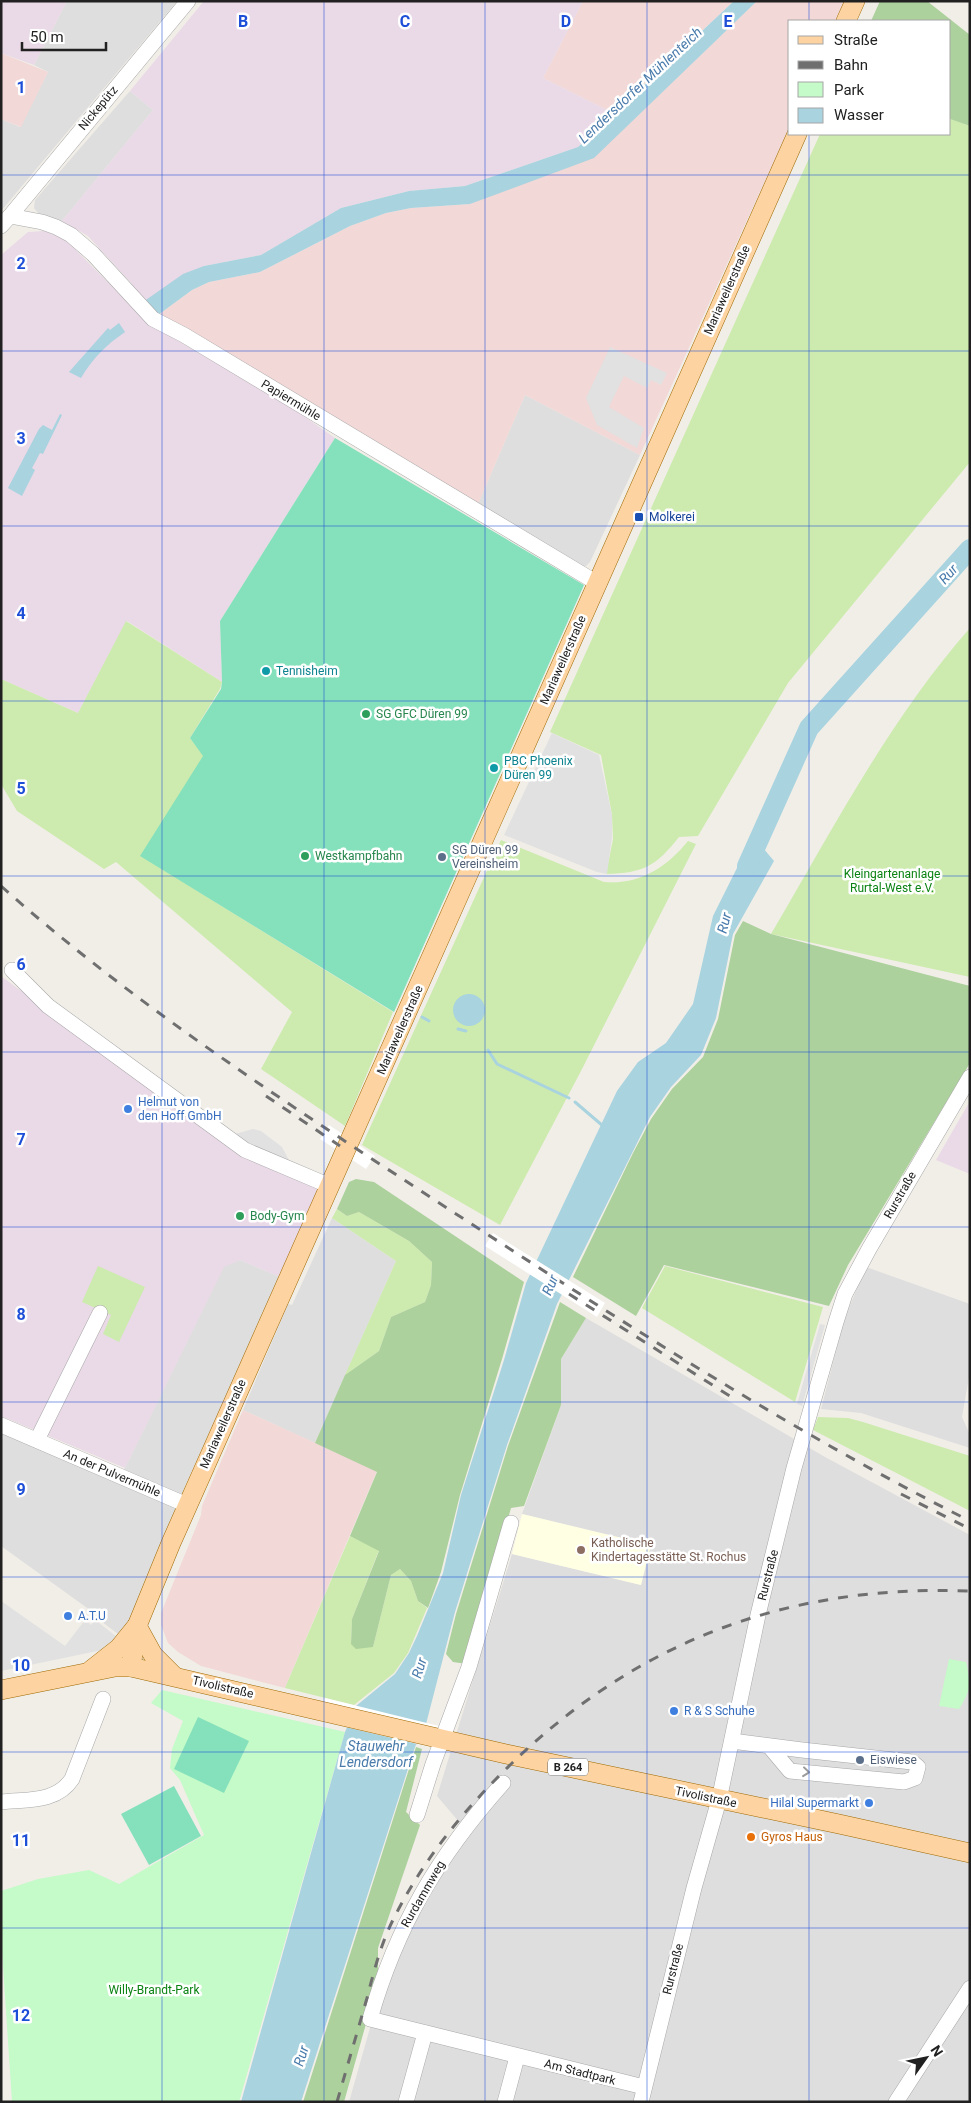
<svg xmlns="http://www.w3.org/2000/svg" width="971" height="2103" viewBox="0 0 971 2103" font-family="Roboto,sans-serif">
<rect width="100%" height="100%" fill="#f1eee8"/>
<g fill="#dfdede">
<polygon points="67,1 177,1 1,211 1,119 20,127 48,72 34,65"/>
<polygon points="130,91 153,110 62,221 39,214 34,208 35,200"/>
<polygon points="525,395 640,455 590,562 586,566 578,567 478,504"/>
<polygon points="332,1218 396,1261 315,1443 243,1410 288,1304 292,1305"/>
<polygon points="240,1260 280,1277 185,1486 175,1514 122,1637 89,1612 90,1610 1,1546 1,1431 119,1480 224,1266"/>
<polygon points="866,1267 970,1304 970,1371 962,1417 970,1435 970,1448 861,1413 821,1409 844,1320"/>
<polygon points="586,1318 825,1457 970,1535 970,2102 349,2102 383,1982 397,1949 466,1830 437,1796 512,1554 641,1585 650,1545 522,1514 561,1405 561,1359"/>
</g>
<g fill="#f2d8d7">
<polygon points="583,1 734,1 613,113 543,78"/>
<polygon points="757,1 845,1 836,21 790,21 790,126 640,455 525,395 478,504 158,315 192,290 209,282 260,272 350,226 386,213 411,208 470,204 614,138"/>
<polygon points="1,53 48,72 21,127 1,119"/>
<polygon points="243,1410 377,1471 285,1688 201,1666 178,1652 168,1643 161,1625 161,1613 201,1515 202,1506"/>
</g>
<g fill="#ead9e7">
<polygon points="1,1 67,1 34,65 1,53"/>
<polygon points="204,1 583,1 543,78 613,113 578,147 465,186 409,191 341,208 261,255 204,266 143,302 131,283 88,236 62,221 153,110 130,91"/>
<polygon points="44,231 65,239 149,324 282,401 335,438 220,621 222,682 127,621 78,713 1,679 1,255 28,232"/>
<polygon points="1,976 238,1152 321,1189 280,1277 240,1260 224,1267 125,1468 1,1416"/>
<polygon points="970,1101 970,1174 936,1160"/>
</g>
<polygon fill="#ffffe3" points="522,1514 651,1545 641,1585 512,1554"/>
<g fill="#cdebae">
<path d="M950 119 970 126V462L788 683 698 836 679 837C656 866 644 873 606 874L613 839 612 815 601 755 550 732 820 134H950Z"/>
<polygon points="126,621 222,682 220,689 190,738 204,756 141,856 393,1012 345,1126 261,1069 292,1012 116,862 104,869 17,811 1,784 1,679 78,713"/>
<path d="M970 628V977L771 934C833 829 889 720 970 628Z"/>
<path d="M501 840 604 882C639 885 666 868 688 841L696 844 581 1071 500 1225 362 1145Z"/>
<polygon points="337,1209 347,1216 359,1212 409,1241 432,1262 431,1285 425,1302 391,1317 379,1351 345,1375 396,1261 332,1218"/>
<polygon points="98,1266 145,1287 119,1342 103,1334 111,1315 82,1302"/>
<polygon points="665,1266 823,1307 795,1402 642,1308"/>
<polygon points="818,1417 848,1418 863,1422 970,1456 970,1511 813,1430"/>
<polygon points="350,1536 379,1550 352,1619 351,1644 373,1647 391,1575 400,1569 411,1581 418,1601 427,1608 408,1653 394,1673 354,1705 285,1688"/>
</g>
<g fill="#acd19c">
<polygon points="880,1 927,1 970,35 970,126 950,119 950,21 871,21"/>
<polygon points="743,921 771,934 970,986 970,1063 848,1265 829,1306 664,1265 636,1316 573,1277 633,1153 651,1119 672,1089 703,1057 718,1019 735,935"/>
<polygon points="356,1179 374,1182 524,1282 502,1359 460,1495 441,1572 428,1608 418,1601 411,1581 400,1569 391,1575 373,1647 356,1649 351,1644 352,1619 379,1551 350,1536 377,1472 315,1443 345,1375 379,1351 391,1317 425,1302 431,1285 432,1262 409,1241 359,1212 347,1216 337,1209 349,1182"/>
<polygon points="560,1302 586,1318 561,1359 561,1405 524,1506 511,1508 467,1664 453,1662 446,1654 456,1614 508,1446"/>
<polygon points="416,1747 422,1749 406,1812 420,1825 378,1948 378,1981 344,2102 303,2102"/>
</g>
<g fill="#c5fac9">
<path d="M949 1659 966 1662C971 1685 971 1690 959 1709L939 1706Z"/>
<polygon points="162,1690 345,1732 239,2102 12,2102 1,1936 1,1891 38,1879 89,1870 119,1884 204,1835 180,1780 170,1768 172,1749 183,1721 151,1703"/>
</g>
<g fill="#85e1bc">
<polygon points="335,438 584,585 394,1012 140,856 203,756 190,738 221,689 222,682 220,621"/>
<polygon points="198,1717 249,1741 224,1793 174,1769"/>
<polygon points="174,1786 201,1836 149,1865 121,1814"/>
</g>
<g fill="#e1e1e1">
<polygon points="610,347 667,373 661,385 651,380 647,388 624,376 609,407 644,428 637,448 597,425 586,398"/>
<polygon points="552,733 599,755 612,815 612,837 607,874 597,872 504,835"/>
<polygon points="175,1090 235,1134 253,1129 261,1131 282,1147 291,1164 245,1144"/>
<polygon points="820,1324 825,1325 802,1406 797,1404"/>
<polygon points="1,1601 65,1646 85,1620 91,1625 95,1620 117,1637 113,1644 102,1650 1,1671"/>
</g>
<g fill="#a8d3df">
<polygon points="734,1 757,1 594,158 470,204 411,208 386,213 350,226 260,272 209,282 192,290 158,315 143,302 183,274 204,266 261,255 341,208 409,191 465,186 578,147"/>
<path d="M119 323 125 332C106 345 93 358 81 378L69 372 108 328 110 330Z"/>
<polygon points="60,414 62,415 43,454 40,453 32,468 35,470 22,496 8,488 39,429 43,425 52,430"/>
<polygon points="753,836 774,861 733,934 716,1018 701,1055 671,1087 650,1117 557,1304 507,1445 455,1612 426,1724 415,1747 301,2102 241,2102 345,1732 356,1706 395,1674 409,1653 417,1636 443,1573 461,1495 504,1360 526,1283 617,1091 638,1062 666,1043 693,1004 713,916"/>
<circle cx="469" cy="1010" r="16"/>
</g>
<g fill="#fff">
<polygon points="329,1125 375,1156 366,1169 320,1139"/>
<polygon points="493,1233 605,1303 597,1317 485,1246"/>
<polygon points="325,1698 439,1726 434,1748 320,1721"/>
</g>
<g fill="none" stroke-linecap="round" stroke-linejoin="round">
<g stroke="#a8d3df" stroke-width="3">
<polyline points="422,1017 429,1021"/>
<polyline points="458,1029 466,1031"/>
<polyline points="488,1050 497,1064 569,1098"/>
<polyline points="575,1102 603,1126"/>
</g>
<polyline stroke="#a8d3df" stroke-width="20" points="747,866 809,728 970,549"/>
<defs>
<g id="minor">
<polyline points="10,216 188,1"/>
<polyline points="1,226 10,216 42,222 56,227 71,235 93,254 153,319 184,335 597,583"/>
<polyline points="12,970 48,1006 245,1150 330,1186"/>
<polyline points="1,1425 187,1505"/>
<polyline points="37,1440 100,1313"/>
<polyline points="732,1741 802,1750 912,1762 918,1767 915,1778 904,1782 790,1771 769,1746"/>
<path d="M503 1783C438 1856 397 1925 370 2019L644 2087"/>
<path d="M1 1802C27 1799 56 1803 72 1779L103 1699"/>
<polyline points="417,1815 433,1764 469,1667 511,1523"/>
<polyline points="406,2102 425,2033"/>
<polyline points="505,2102 517,2057"/>
<polyline points="641,2102 694,1888 719,1800 758,1615 794,1468 836,1322 845,1294 869,1249 970,1077"/>
<polyline points="896,2102 970,1988"/>
</g>
<g id="major">
<polyline points="846,21 855,1"/>
<polyline points="137,1626 153,1655 173,1675"/>
<polyline points="131,1667 137,1626 171,1543 797,134"/>
<polyline points="91,1670 119,1648 136,1627"/>
<polyline points="1,1690 115,1667 131,1667 506,1754 839,1824 970,1853"/>
</g>
</defs>
<use href="#minor" stroke="#a8a8a8" stroke-width="16"/>
<use href="#major" stroke="#9e6800" stroke-width="20"/>
<use href="#minor" stroke="#fff" stroke-width="15"/>
<use href="#major" stroke="#fdd4a1" stroke-width="19"/>
<g stroke="#6f6f6f" stroke-width="3" stroke-dasharray="10 10" stroke-linecap="butt">
<path d="M1 886C139 1009 296 1109 450 1210 619 1320 789 1430 970 1521"/>
<polyline points="266,1096 340,1146"/>
<polyline points="569,1294 736,1400"/>
<polyline points="901,1494 970,1529"/>
<path d="M337 2102C347 2067 357 2033 367 1998 374 1971 381 1943 394 1918 421 1864 458 1817 501 1774 631 1643 785 1584 970 1591"/>
</g>
</g>
<defs><path id="oneway-chevron" d="M-2-3.5L2.5 0L-2 3.5" fill="none" stroke-width="1.6" stroke-linecap="round" stroke-linejoin="round" transform="scale(1.25)"/></defs>
<use stroke="#9b9b9b" href="#oneway-chevron" transform="translate(806 1772) rotate(6)"/>
<path fill="none" stroke="#1d4ed8" stroke-width="1" stroke-opacity="0.55" d="M162 1V2102M324 1V2102M485 1V2102M647 1V2102M809 1V21M809 134V2102M1 175H970M1 351H970M1 526H970M1 701H970M1 876H970M1 1052H970M1 1227H970M1 1402H970M1 1577H970M1 1752H970M1 1928H970"/>
<rect fill="#1a4fb4" stroke="#fff" stroke-width="2" x="634" y="512" width="10" height="10" rx="2.5"/>
<g fill="#0f9aa8" stroke="#fff" stroke-width="2">
<circle cx="266" cy="671" r="5"/>
<circle cx="494" cy="768" r="5"/>
</g>
<g fill="#2e9e5b" stroke="#fff" stroke-width="2">
<circle cx="366" cy="714" r="5"/>
<circle cx="305" cy="856" r="5"/>
<circle cx="240" cy="1216" r="5"/>
</g>
<g fill="#5c6f8a" stroke="#fff" stroke-width="2">
<circle cx="442" cy="857" r="5"/>
<circle cx="860" cy="1760" r="5"/>
</g>
<g fill="#3f7fe0" stroke="#fff" stroke-width="2">
<circle cx="128" cy="1109" r="5"/>
<circle cx="68" cy="1616" r="5"/>
<circle cx="674" cy="1711" r="5"/>
<circle cx="869" cy="1803" r="5"/>
</g>
<circle fill="#8d6e63" stroke="#fff" stroke-width="2" cx="581" cy="1550" r="5"/>
<circle fill="#e8710a" stroke="#fff" stroke-width="2" cx="751" cy="1837" r="5"/>
<g text-anchor="middle" dominant-baseline="central" stroke-width="5" stroke-linejoin="round" paint-order="stroke">
<rect fill="#fff" stroke="#646464" stroke-width="1" x="548" y="1758.5" width="40" height="17" rx="4"/>
<g font-size="11" font-weight="bold" fill="#212121">
<text x="568" y="1767">B 264</text>
</g>
<g font-size="12" fill="#212121" stroke="#fff">
<text transform="translate(98 108) rotate(-50)">Nickepütz</text>
<text transform="translate(727 290) rotate(-66)">Mariaweilerstraße</text>
<text transform="translate(291 400) rotate(31)">Papiermühle</text>
<text transform="translate(563 660) rotate(-66)">Mariaweilerstraße</text>
<text transform="translate(400 1030) rotate(-66)">Mariaweilerstraße</text>
<text transform="translate(900 1195) rotate(-60)">Rurstraße</text>
<text transform="translate(223 1424) rotate(-66)">Mariaweilerstraße</text>
<text transform="translate(112 1473) rotate(23)">An der Pulvermühle</text>
<text transform="translate(768 1575) rotate(-76)">Rurstraße</text>
<text transform="translate(223 1687) rotate(13)">Tivolistraße</text>
<text transform="translate(706 1797) rotate(12)">Tivolistraße</text>
<text transform="translate(423 1894) rotate(-60)">Rurdammweg</text>
<text transform="translate(673 1969) rotate(-76)">Rurstraße</text>
<text transform="translate(580 2072) rotate(14)">Am Stadtpark</text>
</g>
<g font-size="12" fill="#164399" stroke="#fff" text-anchor="start">
<text x="649" y="517">Molkerei</text>
</g>
<g font-size="12" fill="#0d838f" stroke="#fff" text-anchor="start">
<text x="276" y="671">Tennisheim</text>
<text x="504" y="761">PBC Phoenix<tspan x="504" dy="14">Düren 99</tspan></text>
</g>
<g font-size="12" fill="#27864d" stroke="#fff" text-anchor="start">
<text x="376" y="714">SG GFC Düren 99</text>
<text x="315" y="856">Westkampfbahn</text>
<text x="250" y="1216">Body-Gym</text>
</g>
<g font-size="12" fill="#4e5e75" stroke="#fff" text-anchor="start">
<text x="452" y="850">SG Düren 99<tspan x="452" dy="14">Vereinsheim</tspan></text>
<text x="870" y="1760">Eiswiese</text>
</g>
<g font-size="12" fill="#0b8313" stroke="#fff">
<text x="892" y="874">Kleingartenanlage<tspan x="892" dy="14">Rurtal-West e.V.</tspan></text>
<text x="154" y="1990">Willy-Brandt-Park</text>
</g>
<g font-size="12" fill="#366cbe" stroke="#fff" text-anchor="start">
<text x="138" y="1102">Helmut von<tspan x="138" dy="14">den Hoff GmbH</tspan></text>
<text x="78" y="1616">A.T.U</text>
<text x="684" y="1711">R &amp; S Schuhe</text>
<text x="859" y="1803" text-anchor="end">Hilal Supermarkt</text>
</g>
<g font-size="12" fill="#785e54" stroke="#fff" text-anchor="start">
<text x="591" y="1543">Katholische<tspan x="591" dy="14">Kindertagesstätte St. Rochus</tspan></text>
</g>
<g font-size="12" fill="#c56008" stroke="#fff" text-anchor="start">
<text x="761" y="1837">Gyros Haus</text>
</g>
<g font-size="14" font-style="italic" fill="#487aab" stroke="#fff">
<text transform="translate(640 85) rotate(-43)">Lendersdorfer Mühlenteich</text>
<text transform="translate(948 574) rotate(-48)">Rur</text>
<text transform="translate(724 923) rotate(-75)">Rur</text>
<text transform="translate(550 1285) rotate(-67)">Rur</text>
<text transform="translate(419 1668) rotate(-73)">Rur</text>
<text x="376" y="1746">Stauwehr<tspan x="376" dy="16">Lendersdorf</tspan></text>
<text transform="translate(301 2056) rotate(-73)">Rur</text>
</g>
</g>
<g font-size="16" text-anchor="middle" font-weight="bold" fill="#1d4ed8" stroke="#fff" stroke-width="5" stroke-linejoin="round" paint-order="stroke">
<text x="243" y="27">B</text>
<text x="405" y="27">C</text>
<text x="566" y="27">D</text>
<text x="728" y="27">E</text>
<text x="21" y="93">1</text>
<text x="21" y="269">2</text>
<text x="21" y="444">3</text>
<text x="21" y="619">4</text>
<text x="21" y="794">5</text>
<text x="21" y="970">6</text>
<text x="21" y="1145">7</text>
<text x="21" y="1320">8</text>
<text x="21" y="1495">9</text>
<text x="21" y="1671">10</text>
<text x="21" y="1846">11</text>
<text x="21" y="2021">12</text>
</g>
<rect width="971" height="2103" fill="none" stroke="#212121" stroke-width="5"/>
<rect x="788" y="20" width="162" height="115" fill="#ffffff" stroke="#a6a6a6"/>
<rect x="798" y="36" width="25" height="8" fill="#fdd4a1" stroke="#a6a6a6"/>
<text x="834" y="45" font-size="15" fill="#212121">Straße</text>
<rect x="798" y="61" width="25" height="8" fill="#6f6f6f" stroke="#a6a6a6"/>
<text x="834" y="70" font-size="15" fill="#212121">Bahn</text>
<rect x="798" y="82" width="25" height="15" fill="#c5fac9" stroke="#a6a6a6"/>
<text x="834" y="95" font-size="15" fill="#212121">Park</text>
<rect x="798" y="108" width="25" height="15" fill="#a8d3df" stroke="#a6a6a6"/>
<text x="834" y="120" font-size="15" fill="#212121">Wasser</text>
<g transform="translate(926 2058) rotate(57)" stroke="#ffffff" stroke-width="4" paint-order="stroke">
<path d="M0-4L9 19L0 12L-9 19Z" fill="#212121"/>
<text y="-8" font-size="14" font-weight="bold" text-anchor="middle" fill="#212121">N</text>
</g>
<path d="M22 42v8h84v-8" fill="none" stroke="#212121" stroke-width="2.5"/>
<text x="30" y="42" font-size="15" fill="#212121" stroke="#ffffff" stroke-width="4" paint-order="stroke">50 m</text>
</svg>
